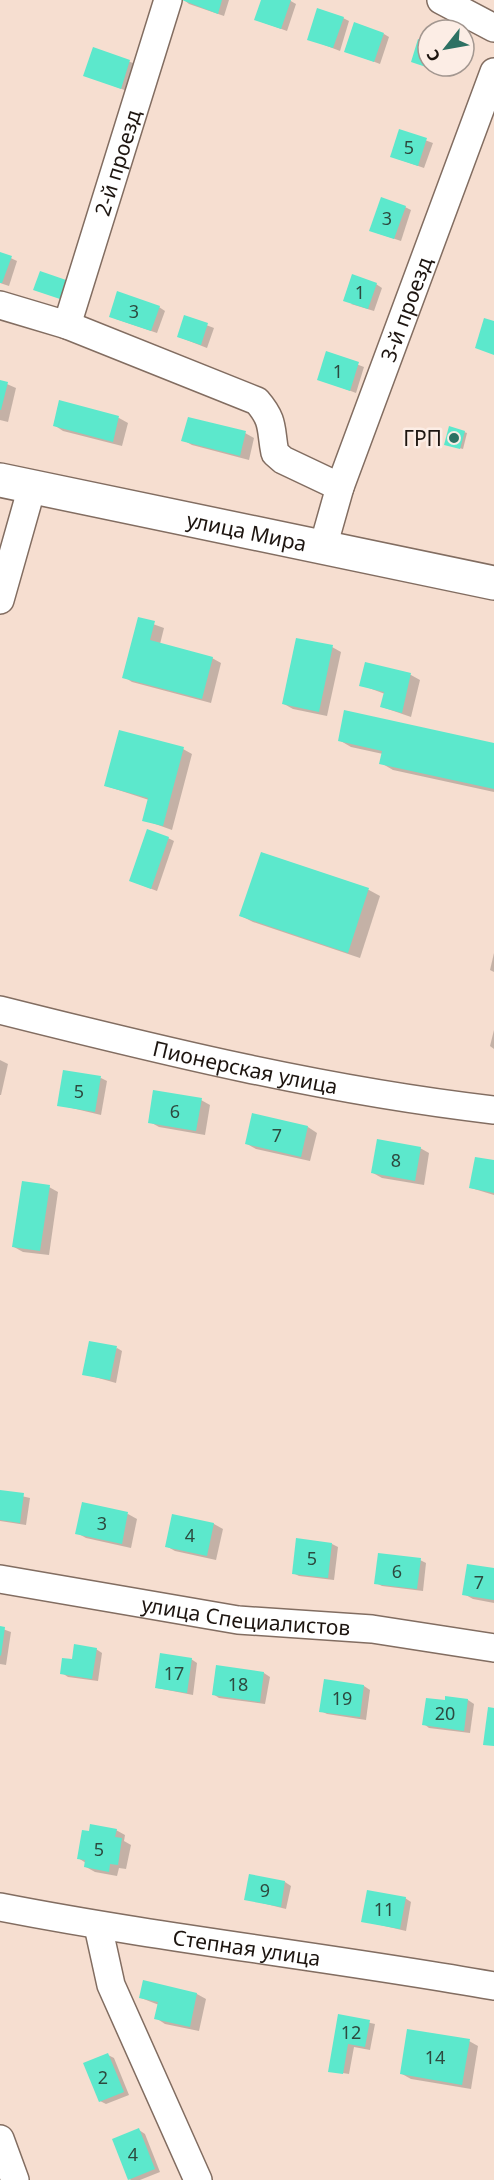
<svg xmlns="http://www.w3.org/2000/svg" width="494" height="2180" viewBox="0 0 494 2180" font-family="'Noto Sans',sans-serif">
<rect width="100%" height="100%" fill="#f6ded0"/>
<g fill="#0003">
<polygon points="184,0 229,0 224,16 189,4"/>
<polygon points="263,0 289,0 296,4 287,31 262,22"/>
<polygon points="343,18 349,21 340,51 309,39"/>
<polygon points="384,34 389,37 380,64 346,51"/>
<polygon points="428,44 428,66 457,66 453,76 412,61"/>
<polygon points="93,49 136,64 127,91 85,75"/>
<polygon points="400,131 433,143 424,168 398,159"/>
<polygon points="405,207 411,210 401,241 377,233"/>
<polygon points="0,253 17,261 9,286 0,283"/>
<polygon points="376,284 382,288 374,311 351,304"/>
<polygon points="159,307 165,311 157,333 116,319"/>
<polygon points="185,317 214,328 207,348 179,337"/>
<polygon points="327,353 364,367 356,393 319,379"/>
<polygon points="0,381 16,388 8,422 0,420"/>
<polygon points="119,418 128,423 122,446 63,431 54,425"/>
<polygon points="464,432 467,433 463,449 448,445"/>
<polygon points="245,433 254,438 249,460 192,445 183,440"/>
<polygon points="139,619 164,628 160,644 212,658 221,663 211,703 132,682 124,677"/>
<polygon points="332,647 341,652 327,716 293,709 284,704"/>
<polygon points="366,664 411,675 420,680 411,717 382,707 385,694 361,685"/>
<polygon points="339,740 494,744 494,792 393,770 381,763 383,754 351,747"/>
<polygon points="183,749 192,754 172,830 144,820 149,800 106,786"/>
<polygon points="168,838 174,841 157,891 131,881"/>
<polygon points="262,854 369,890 380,896 360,958 253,922 241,916"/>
<polygon points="494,953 494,972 490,970"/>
<polygon points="494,1030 494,1049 490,1046"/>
<polygon points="0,1060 8,1064 1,1095 0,1095"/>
<polygon points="101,1078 107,1081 101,1115 59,1105"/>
<polygon points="201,1100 210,1105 205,1135 159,1127 150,1122"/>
<polygon points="308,1127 317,1133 310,1161 256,1149 247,1144"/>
<polygon points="420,1148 429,1153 424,1185 382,1178 373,1173"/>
<polygon points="494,1161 494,1195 471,1188"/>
<polygon points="49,1187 58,1192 49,1255 23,1252 14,1247"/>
<polygon points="117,1348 122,1351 116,1383 84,1374"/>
<polygon points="0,1491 30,1498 26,1525 0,1521"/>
<polygon points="128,1514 137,1519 131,1548 86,1538 77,1533"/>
<polygon points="173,1515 214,1524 223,1529 216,1560 175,1551 166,1546"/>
<polygon points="297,1540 332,1544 338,1547 334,1580 299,1576 293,1573"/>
<polygon points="420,1560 426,1563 423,1591 382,1586 376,1583"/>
<polygon points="494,1570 494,1603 473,1599 464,1594"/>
<polygon points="0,1628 11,1632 6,1665 0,1664"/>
<polygon points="96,1649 102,1653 98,1681 68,1677 62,1673 73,1661"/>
<polygon points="191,1659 197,1663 193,1695 157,1688"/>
<polygon points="264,1673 270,1677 265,1704 219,1698 213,1694"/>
<polygon points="325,1681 364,1686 370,1690 366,1720 327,1714 321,1711"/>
<polygon points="468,1700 474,1704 470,1733 429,1728 424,1724 446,1702"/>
<polygon points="116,1830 125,1835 124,1841 131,1845 126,1869 119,1868 117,1876 95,1872 86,1867 86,1863 78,1858"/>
<polygon points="285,1882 291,1886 286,1909 246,1899"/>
<polygon points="405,1898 411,1902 406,1931 363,1921"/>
<polygon points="144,1982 197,1994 206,1999 199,2031 165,2024 156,2018 159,2005 141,1998"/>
<polygon points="340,2016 375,2024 370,2050 354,2047 349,2074 330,2071"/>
<polygon points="469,2041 478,2046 471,2089 411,2079 402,2074"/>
<polygon points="108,2055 114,2058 129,2095 106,2104 100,2101"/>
<polygon points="139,2130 145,2134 160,2172 140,2180 131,2180 129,2179"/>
</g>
<g fill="#5ce8cc">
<polygon points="182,0 222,0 218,14"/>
<polygon points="261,0 291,0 281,29 254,20"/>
<polygon points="317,8 344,17 333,48 307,40"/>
<polygon points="354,22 384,33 374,62 344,52"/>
<polygon points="418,39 428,42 428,66 450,66 447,74 411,62"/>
<polygon points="93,47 130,60 121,89 83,76"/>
<polygon points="399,129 427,138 418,166 390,157"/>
<polygon points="381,197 406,206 394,239 369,231"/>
<polygon points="0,252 12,256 2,283 0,283"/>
<polygon points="40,271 69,281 63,300 33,290"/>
<polygon points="352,274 377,283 368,309 343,301"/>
<polygon points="117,291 160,306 151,331 109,317"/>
<polygon points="184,315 208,323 201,345 177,337"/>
<polygon points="484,318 494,321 494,355 475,348"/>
<polygon points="326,351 359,362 350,391 317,380"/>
<polygon points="0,380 8,382 1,410 0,410"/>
<polygon points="59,400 119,416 113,442 53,426"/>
<polygon points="188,417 246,431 240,456 181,441"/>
<polygon points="449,426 465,431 460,449 444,445"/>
<polygon points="138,617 155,621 150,640 213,657 202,699 122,678"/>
<polygon points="296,638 333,645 319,712 282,704"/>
<polygon points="365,662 411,673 402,713 380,707 384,692 359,686"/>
<polygon points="344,710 494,743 494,789 379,764 382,751 338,741"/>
<polygon points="119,730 184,747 163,826 142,821 148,798 104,786"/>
<polygon points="147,829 169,837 151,889 129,881"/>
<polygon points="261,852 369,888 348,953 239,916"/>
<polygon points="63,1070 101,1076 95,1112 57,1106"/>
<polygon points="153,1090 202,1098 196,1131 148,1123"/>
<polygon points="252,1113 308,1126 301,1157 245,1144"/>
<polygon points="377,1139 421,1147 415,1181 371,1173"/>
<polygon points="475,1157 494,1160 494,1193 469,1188"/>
<polygon points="22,1181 50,1185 40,1251 12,1247"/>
<polygon points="89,1341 117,1346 110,1380 82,1375"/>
<polygon points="0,1490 24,1493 20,1523 0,1520"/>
<polygon points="82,1502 128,1512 122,1544 75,1534"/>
<polygon points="172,1514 214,1523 207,1556 165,1547"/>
<polygon points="296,1538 332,1543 328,1578 292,1574"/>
<polygon points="378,1553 421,1558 417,1589 374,1584"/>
<polygon points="467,1564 494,1568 494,1600 462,1595"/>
<polygon points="0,1626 5,1627 1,1656 0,1655"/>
<polygon points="74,1644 97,1648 92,1679 60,1674 62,1658 72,1659"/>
<polygon points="160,1653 192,1658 187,1693 155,1688"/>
<polygon points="216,1665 264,1672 260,1702 212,1695"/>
<polygon points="324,1679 364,1685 360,1717 319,1712"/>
<polygon points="445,1696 468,1699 464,1731 422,1725 426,1698 445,1700"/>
<polygon points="488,1707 494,1708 494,1746 483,1745"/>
<polygon points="90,1824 117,1829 115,1837 122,1838 118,1865 110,1864 109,1872 84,1867 85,1860 77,1859 82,1830 89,1831"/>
<polygon points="249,1874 285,1881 281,1907 244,1900"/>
<polygon points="367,1890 406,1897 400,1929 361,1922"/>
<polygon points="143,1980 197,1993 190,2027 154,2019 158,2002 139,1998"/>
<polygon points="338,2014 370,2020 365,2047 348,2044 343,2074 328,2072"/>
<polygon points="407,2029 470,2039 462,2085 400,2074"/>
<polygon points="108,2053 124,2092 99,2102 83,2063"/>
<polygon points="139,2128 155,2169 128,2180 112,2139"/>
</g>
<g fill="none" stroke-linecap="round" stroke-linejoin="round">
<defs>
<g id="minor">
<polyline points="441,0 494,28"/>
<path d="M0 305 67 325 257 401C275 422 270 429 275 453L283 460 340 487"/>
<path id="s1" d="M67 325 168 0"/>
<path id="s2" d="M323 547 340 487 494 72"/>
<polyline points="0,600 32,487"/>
<path id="s3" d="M0 1010C163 1051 327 1091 494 1110"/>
<path id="s4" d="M0 1579 238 1620 372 1629 494 1648"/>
<path id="s5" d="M0 1907C164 1939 330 1957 494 1986"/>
<polyline points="98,1926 111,1985 198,2180"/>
<polyline points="0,2139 15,2180"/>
</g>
<g id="major">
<path id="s6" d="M0 480 494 583"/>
</g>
</defs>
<use href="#minor" stroke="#826d61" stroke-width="30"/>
<use href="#major" stroke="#826d61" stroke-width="36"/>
<use href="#minor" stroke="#fff" stroke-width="27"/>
<use href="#major" stroke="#fff" stroke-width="33"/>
</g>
<circle fill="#2d7163" stroke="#fcede5" stroke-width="2" cx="454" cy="438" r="6"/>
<g text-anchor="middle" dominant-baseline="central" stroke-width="5" stroke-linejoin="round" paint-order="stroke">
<g font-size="18" fill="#2d4a3f">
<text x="409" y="147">5</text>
<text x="387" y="218">3</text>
<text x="360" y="292">1</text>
<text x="134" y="311">3</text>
<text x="338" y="371">1</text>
<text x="79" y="1091">5</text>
<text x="175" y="1111">6</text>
<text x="277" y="1135">7</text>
<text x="396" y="1160">8</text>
<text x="102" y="1523">3</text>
<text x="190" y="1535">4</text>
<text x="312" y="1558">5</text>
<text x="397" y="1571">6</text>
<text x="479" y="1582">7</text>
<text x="174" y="1673">17</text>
<text x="238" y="1684">18</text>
<text x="342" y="1698">19</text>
<text x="445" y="1713">20</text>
<text x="99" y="1849">5</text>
<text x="265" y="1890">9</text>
<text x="384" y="1909">11</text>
<text x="351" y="2032">12</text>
<text x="435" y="2057">14</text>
<text x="103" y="2077">2</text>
<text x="133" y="2154">4</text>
</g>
<g font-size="21" fill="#1d1510" stroke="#fcede5">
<text stroke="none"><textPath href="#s1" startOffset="170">2-й проезд</textPath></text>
<text stroke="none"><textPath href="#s2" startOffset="252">3-й проезд</textPath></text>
<text stroke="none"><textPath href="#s6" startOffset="252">улица Мира</textPath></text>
<text stroke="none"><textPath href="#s3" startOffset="252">Пионерская улица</textPath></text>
<text stroke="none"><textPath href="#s4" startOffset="249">улица Специалистов</textPath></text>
<text stroke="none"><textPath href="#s5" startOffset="250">Степная улица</textPath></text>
</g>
<g font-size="21" fill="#1d1510" stroke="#fcede5" text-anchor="end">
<text x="442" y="438">ГРП</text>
</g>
</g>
<g transform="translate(446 48) rotate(239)"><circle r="28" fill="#fcede5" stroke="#a39790" stroke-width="1.5"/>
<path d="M0-4.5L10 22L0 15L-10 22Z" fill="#2d7163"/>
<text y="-9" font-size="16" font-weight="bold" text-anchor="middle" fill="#1d1510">С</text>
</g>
</svg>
